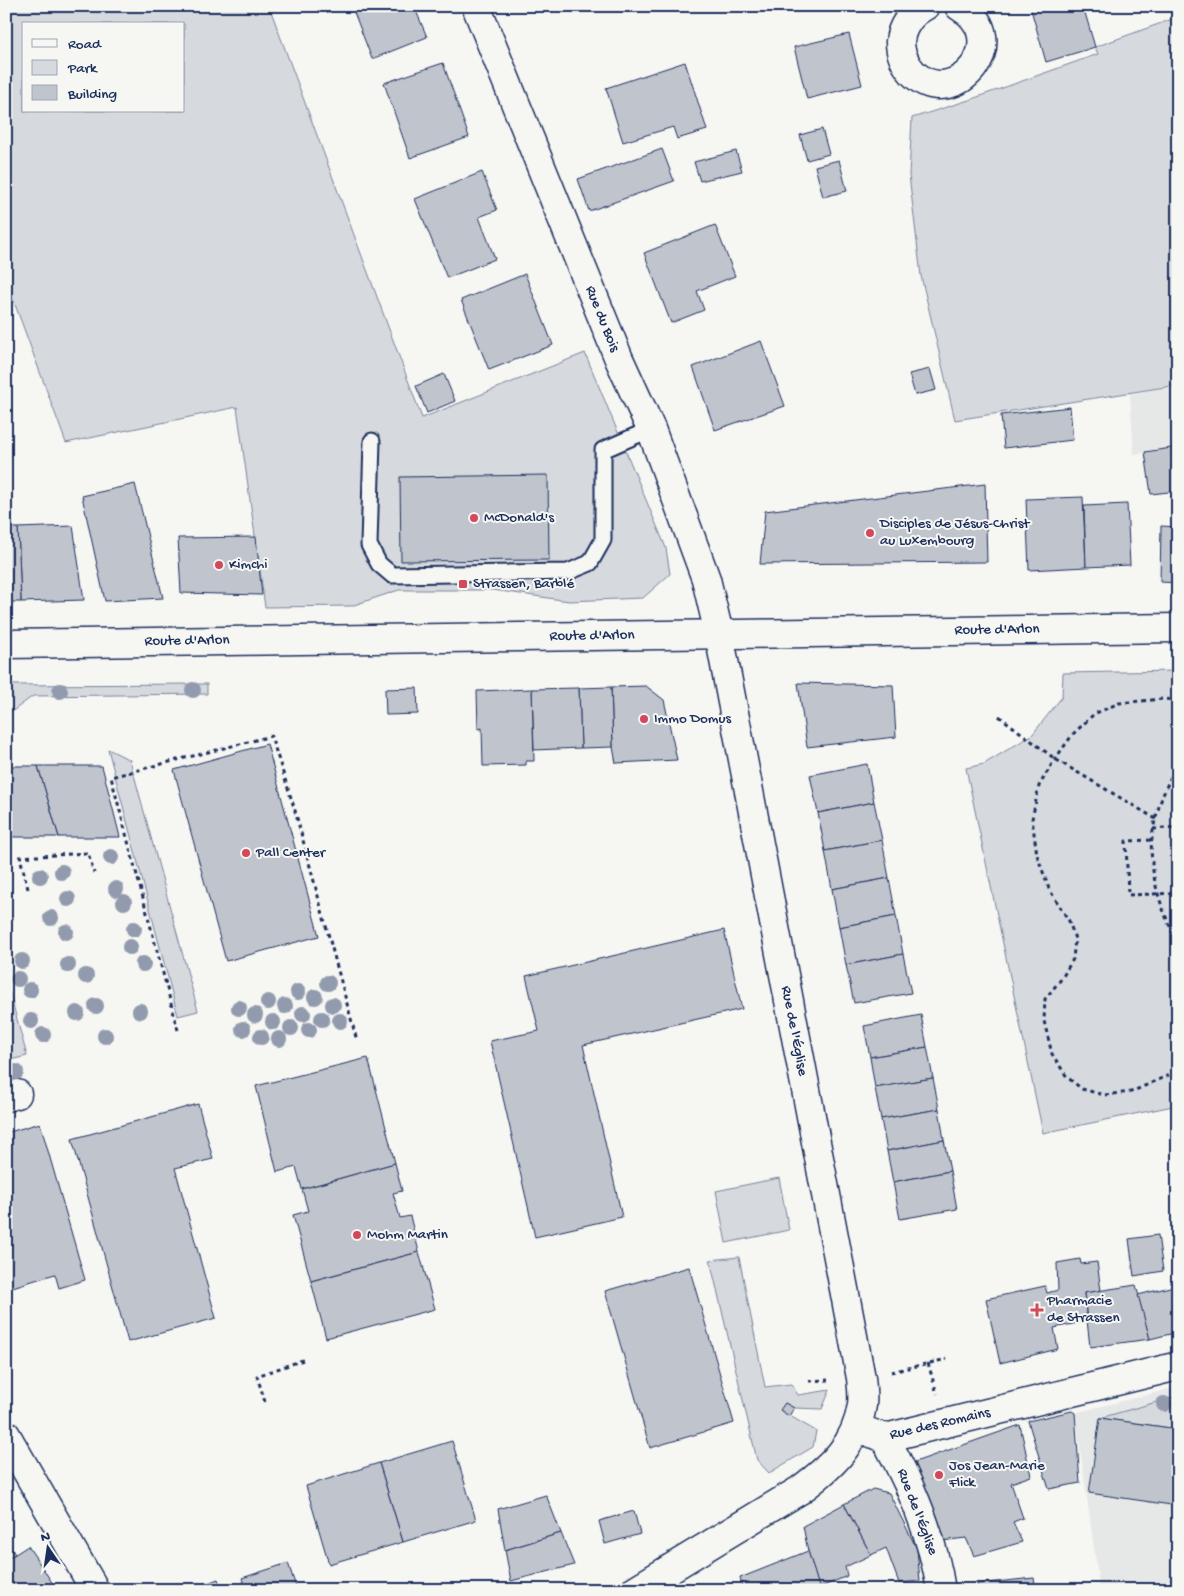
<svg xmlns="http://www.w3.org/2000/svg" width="1184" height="1596" viewBox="0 0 1184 1596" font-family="'Gochi Hand',sans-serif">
<rect width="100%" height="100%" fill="#f6f6f2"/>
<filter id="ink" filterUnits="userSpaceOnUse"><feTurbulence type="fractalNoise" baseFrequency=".02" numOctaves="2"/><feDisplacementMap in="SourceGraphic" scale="10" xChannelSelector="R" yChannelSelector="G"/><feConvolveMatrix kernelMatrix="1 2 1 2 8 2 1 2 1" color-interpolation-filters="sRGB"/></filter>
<g filter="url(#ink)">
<g fill="#e6e7e7">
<polygon points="1178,385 1178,447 1134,454 1130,394"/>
<polygon points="1178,1387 1178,1590 1100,1590 1075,1413"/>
</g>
<g fill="#d6d9dd" stroke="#78849e" fill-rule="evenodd">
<path d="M6 6H269L422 418 585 353 666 548 670 574 643 598 569 601 493 590H399L351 606 265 607 237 407 66 443 6 280ZM24 24H184V111H24Z"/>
<polygon points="1178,17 1178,385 955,420 921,276 909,175 912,118 969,100 1098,54 1095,47"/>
<polygon points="1178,671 1178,1105 1043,1133 966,768 984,764 1032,735 1062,697 1063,673"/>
<polygon points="207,684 207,694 33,696 6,716 6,685"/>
<polygon points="108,749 130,760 198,1011 178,1016"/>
<polygon points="6,979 27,1056 6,1061"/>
<polygon points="779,1178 789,1230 726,1243 716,1191"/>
<polygon points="739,1257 765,1387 791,1384 798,1395 830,1390 822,1409 794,1408 785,1403 781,1411 816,1431 813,1447 769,1473 757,1460 710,1260"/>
<polygon points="1178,1396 1178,1429 1100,1418"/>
</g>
<g fill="#c0c4cd" stroke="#1b2f5e">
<polygon points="354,6 414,6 427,37 372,59 352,7"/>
<polygon points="1030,6 1083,6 1095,47 1046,62"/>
<polygon points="849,34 862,85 807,99 794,47"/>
<polygon points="685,62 707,130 677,139 673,127 623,142 606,88"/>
<polygon points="443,63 469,137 410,158 384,83"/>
<polygon points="822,129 829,154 807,160 800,135"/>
<polygon points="662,149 674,181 589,211 578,179"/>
<polygon points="736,151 742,171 700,181 694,162"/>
<polygon points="839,160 847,191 823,197 815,166"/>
<polygon points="482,172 497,210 479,217 495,259 447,278 415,199"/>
<polygon points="715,225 735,276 697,291 704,310 671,323 644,253"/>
<polygon points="525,274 553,345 489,370 461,300"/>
<polygon points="761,341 785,406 715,430 693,367"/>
<polygon points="930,369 936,390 915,395 909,374"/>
<polygon points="444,374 455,401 427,413 416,386"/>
<polygon points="1070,407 1073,440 1004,448 1001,415"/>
<polygon points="1178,447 1178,491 1151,494 1145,452"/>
<polygon points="548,475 549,560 401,561 400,477"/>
<polygon points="135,484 163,598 105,601 82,496"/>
<polygon points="985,484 987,562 760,564 765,511"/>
<polygon points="1083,497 1086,567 1029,570 1026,499"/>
<polygon points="1127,504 1130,565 1086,567 1084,506"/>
<polygon points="73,526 84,600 21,602 18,528"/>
<polygon points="1161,526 1178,527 1178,583 1160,582"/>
<polygon points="6,528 18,528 21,602 6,602"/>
<polygon points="256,537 262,595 181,593 178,538"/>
<polygon points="798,683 893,685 896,737 807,747"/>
<polygon points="646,686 664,700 677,760 616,763 613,747 611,687"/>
<polygon points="611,687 613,747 581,748 579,688"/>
<polygon points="417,688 418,714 386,715 385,689"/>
<polygon points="579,688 581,748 534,750 532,689"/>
<polygon points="532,689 534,761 526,761 526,765 483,766 482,728 478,729 477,691"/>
<polygon points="267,744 319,936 226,961 174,770"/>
<polygon points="867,764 874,802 818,813 810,775"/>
<polygon points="6,766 38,766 59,837 6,837"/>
<polygon points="38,766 102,766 120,837 59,837"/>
<polygon points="874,802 882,840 825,851 818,813"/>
<polygon points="882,840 889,878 832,889 825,851"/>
<polygon points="889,878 896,916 839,927 832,889"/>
<polygon points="896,916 903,954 846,965 839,927"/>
<polygon points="724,930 742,1009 583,1045 622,1217 535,1237 490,1041 539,1031 526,976"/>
<polygon points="903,954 911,993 854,1003 846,965"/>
<polygon points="921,1015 927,1047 870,1057 864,1026"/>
<polygon points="927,1047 933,1078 875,1088 870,1057"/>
<polygon points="368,1058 395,1163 302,1189 296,1167 277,1172 256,1086"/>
<polygon points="933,1078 939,1109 881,1119 875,1088"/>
<polygon points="198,1104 213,1159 175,1168 216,1318 128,1342 72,1139"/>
<polygon points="939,1109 944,1140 887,1151 881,1119"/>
<polygon points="40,1123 85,1280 59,1288 55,1274 6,1289 6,1133"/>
<polygon points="944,1140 950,1171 893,1182 887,1151"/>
<polygon points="395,1163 402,1191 393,1193 400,1218 410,1216 419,1252 311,1281 293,1215 308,1211 302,1189"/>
<polygon points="950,1171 957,1209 900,1219 893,1182"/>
<polygon points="1158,1235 1163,1271 1134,1276 1129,1239"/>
<polygon points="419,1252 435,1309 326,1338 311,1281"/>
<polygon points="1080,1259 1081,1264 1097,1262 1101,1291 1084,1293 1087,1321 1054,1328 1058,1349 1000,1363 986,1299 1045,1286 1047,1293 1058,1290 1057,1263"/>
<polygon points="689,1267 734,1423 650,1448 605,1291"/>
<polygon points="1136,1285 1150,1339 1090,1347 1084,1293"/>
<polygon points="1178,1285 1178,1332 1150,1339 1138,1295"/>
<polygon points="785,1403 794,1408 789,1416 780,1410"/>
<polygon points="1072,1411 1075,1413 1080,1483 1049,1489 1028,1421"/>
<polygon points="1100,1418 1178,1429 1178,1506 1089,1493"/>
<polygon points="1020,1425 1031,1476 1011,1483 1023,1518 1013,1522 1022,1542 974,1556 966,1538 941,1541 915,1462"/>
<polygon points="452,1441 476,1520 403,1542 379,1463"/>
<polygon points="379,1463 403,1542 329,1564 306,1486"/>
<polygon points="873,1489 889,1493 917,1549 920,1581 899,1583 886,1548 871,1555 844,1504"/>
<polygon points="546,1495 561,1533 505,1550 498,1509"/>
<polygon points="844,1504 871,1555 845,1567 847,1576 819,1588 808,1551 803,1526"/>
<polygon points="634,1511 640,1534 605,1544 599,1521"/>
<polygon points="561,1533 574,1565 511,1581 505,1550"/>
<polygon points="6,1541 15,1554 6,1560"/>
<polygon points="28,1546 57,1590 16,1590 6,1575 6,1560"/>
<polygon points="808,1551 820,1590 743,1590 740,1578"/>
<polygon points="288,1563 297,1590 246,1590 242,1578"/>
<polygon points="1034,1578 1036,1590 978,1590 977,1584"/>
<polygon points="218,1579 222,1590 190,1590"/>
<polygon points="698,1583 701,1590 682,1590"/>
</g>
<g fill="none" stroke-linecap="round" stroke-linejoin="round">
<defs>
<polyline id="service" points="372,441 369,545 379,564 392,575 568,572 590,563 603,540 603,450 651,429"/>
<g id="minor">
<path d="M476 6 619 359 651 429 706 579 719 634 861 1378C862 1387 863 1397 862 1405 856 1445 831 1467 800 1490L635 1590"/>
<path d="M925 6C911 13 901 27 900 42 900 54 906 65 913 73 954 114 1017 39 959 6"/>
<polyline points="6,1097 17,1094"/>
<polyline points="857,1428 885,1438 1178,1366"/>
<polyline points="6,1435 95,1590"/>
<path d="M885 1438C911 1485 933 1537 941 1590"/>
</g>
<polyline id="primary" points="6,644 1178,628"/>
</defs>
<use href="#service" stroke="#1b2f5e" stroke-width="19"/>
<use href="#minor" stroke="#1b2f5e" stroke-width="31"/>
<use href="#primary" stroke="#1b2f5e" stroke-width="31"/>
<g stroke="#1b2f5e" stroke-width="3" stroke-dasharray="4 4" stroke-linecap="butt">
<polyline points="1178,700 1163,699 1119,703 1094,714 1073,734 1055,759 1039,786 1032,819 1037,855 1049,889 1069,921 1075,939 1073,959 1062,978 1045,999 1044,1021 1052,1054 1067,1077 1082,1089 1104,1095 1131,1092 1178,1071"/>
<polyline points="999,716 1055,759 1156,819"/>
<path d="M1178 762C1166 786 1155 811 1152 838 1148 871 1162 914 1178 942"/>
<polyline points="1153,829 1178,827"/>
<polyline points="1151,840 1126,841 1128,895 1178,893"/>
<polyline points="28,889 20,857 88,853 94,873"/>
<polyline points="178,1030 111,777 271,736 294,807 357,1041"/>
<polyline points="928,1363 937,1394"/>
<polyline points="891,1372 947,1359"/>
<polyline points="809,1381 828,1380"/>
<polyline points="265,1402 257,1376 303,1360"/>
</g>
<use href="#service" stroke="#f6f6f2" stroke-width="15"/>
<use href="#minor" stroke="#f6f6f2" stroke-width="28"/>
<use href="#primary" stroke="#f6f6f2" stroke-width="28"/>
</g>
<g fill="#929bae">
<circle cx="193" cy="690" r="8"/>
<circle cx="60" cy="691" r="8"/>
<circle cx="111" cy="857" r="8"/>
<circle cx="62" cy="872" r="8"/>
<circle cx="40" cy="876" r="8"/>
<circle cx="116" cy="889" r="8"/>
<circle cx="68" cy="899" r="8"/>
<circle cx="124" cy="902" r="8"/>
<circle cx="51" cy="918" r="8"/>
<circle cx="134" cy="929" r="8"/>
<circle cx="66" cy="932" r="8"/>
<circle cx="130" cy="947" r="8"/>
<circle cx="22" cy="961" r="8"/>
<circle cx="143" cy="964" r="8"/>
<circle cx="68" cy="965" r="8"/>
<circle cx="86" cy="976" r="8"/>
<circle cx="18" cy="979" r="8"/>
<circle cx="328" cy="983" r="8"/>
<circle cx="30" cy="990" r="8"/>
<circle cx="298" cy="992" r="8"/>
<circle cx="315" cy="997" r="8"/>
<circle cx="268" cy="1002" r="8"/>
<circle cx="333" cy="1005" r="8"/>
<circle cx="96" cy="1006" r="8"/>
<circle cx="285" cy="1006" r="8"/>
<circle cx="239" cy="1008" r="8"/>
<circle cx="140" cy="1011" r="8"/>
<circle cx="77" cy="1013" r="8"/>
<circle cx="303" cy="1014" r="8"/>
<circle cx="255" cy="1015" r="8"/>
<circle cx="322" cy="1019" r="8"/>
<circle cx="31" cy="1021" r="8"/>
<circle cx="340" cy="1021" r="8"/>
<circle cx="273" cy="1022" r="8"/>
<circle cx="291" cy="1028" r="8"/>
<circle cx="243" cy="1029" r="8"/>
<circle cx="309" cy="1030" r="8"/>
<circle cx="43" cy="1035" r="8"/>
<circle cx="105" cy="1036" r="8"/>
<circle cx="261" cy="1037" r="8"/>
<circle cx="279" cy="1039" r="8"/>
<circle cx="16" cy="1072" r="8"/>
<circle cx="1164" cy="1404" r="8"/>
</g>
</g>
<g fill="#d1495b" stroke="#f6f6f2" stroke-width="2">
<circle cx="474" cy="518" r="5"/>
<circle cx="870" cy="533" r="5"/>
<circle cx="219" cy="565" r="5"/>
<rect x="458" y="579" width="10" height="10" rx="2.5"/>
<circle cx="644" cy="719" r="5"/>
<circle cx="246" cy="853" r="5"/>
<circle cx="357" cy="1235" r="5"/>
<path d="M1034.5 1302.5h5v5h5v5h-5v5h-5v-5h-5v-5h5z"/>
<circle cx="939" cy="1475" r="5"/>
</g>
<g text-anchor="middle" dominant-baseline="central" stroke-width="4" stroke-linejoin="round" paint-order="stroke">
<g font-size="15" fill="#1b2f5e" stroke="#f6f6f2">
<text transform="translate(602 319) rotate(68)">Rue du Bois</text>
<text transform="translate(997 630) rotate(-1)">Route d'Arlon</text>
<text transform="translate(592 636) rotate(-1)">Route d'Arlon</text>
<text transform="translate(187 641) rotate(-1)">Route d'Arlon</text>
<text transform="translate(794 1031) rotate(79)">Rue de l'Église</text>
<text transform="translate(940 1424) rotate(-13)">Rue des Romains</text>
<text transform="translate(917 1512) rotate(69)">Rue de l'Église</text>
</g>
<g font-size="15" fill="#1b2f5e" stroke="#f6f6f2" text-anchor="start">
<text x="484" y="518">McDonald's</text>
<text x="880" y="524">Disciples de Jésus-Christ<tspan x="880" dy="17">au Luxembourg</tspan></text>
<text x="229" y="565">Kimchi</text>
<text x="473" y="584">Strassen, Barblé</text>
<text x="654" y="719">Immo Domus</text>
<text x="256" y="853">Pall Center</text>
<text x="367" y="1235">Mohm Martin</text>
<text x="1047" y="1301">Pharmacie<tspan x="1047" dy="17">de Strassen</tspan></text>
<text x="949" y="1466">Jos Jean-Marie<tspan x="949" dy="17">Flick</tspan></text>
</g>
</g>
<rect width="1184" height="1596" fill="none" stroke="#f6f6f2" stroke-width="25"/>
<rect x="12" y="12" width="1159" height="1571" fill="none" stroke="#1b2f5e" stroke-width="2" filter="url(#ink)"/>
<rect x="22" y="22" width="162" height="90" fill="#f6f6f2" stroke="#9ea6b7"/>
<rect x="32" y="39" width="25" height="8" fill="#f6f6f2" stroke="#9ea6b7"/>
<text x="68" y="48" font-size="15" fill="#1b2f5e">Road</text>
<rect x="32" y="60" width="25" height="15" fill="#d6d9dd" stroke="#9ea6b7"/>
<text x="68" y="72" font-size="15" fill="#1b2f5e">Park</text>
<rect x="32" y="85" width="25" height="15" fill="#c0c4cd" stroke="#9ea6b7"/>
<text x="68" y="98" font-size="15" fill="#1b2f5e">Building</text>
<g transform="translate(48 1548) rotate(347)" stroke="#f6f6f2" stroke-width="4" paint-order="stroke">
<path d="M0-4L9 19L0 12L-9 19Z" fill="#1b2f5e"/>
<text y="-8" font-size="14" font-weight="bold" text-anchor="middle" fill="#1b2f5e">N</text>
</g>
</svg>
